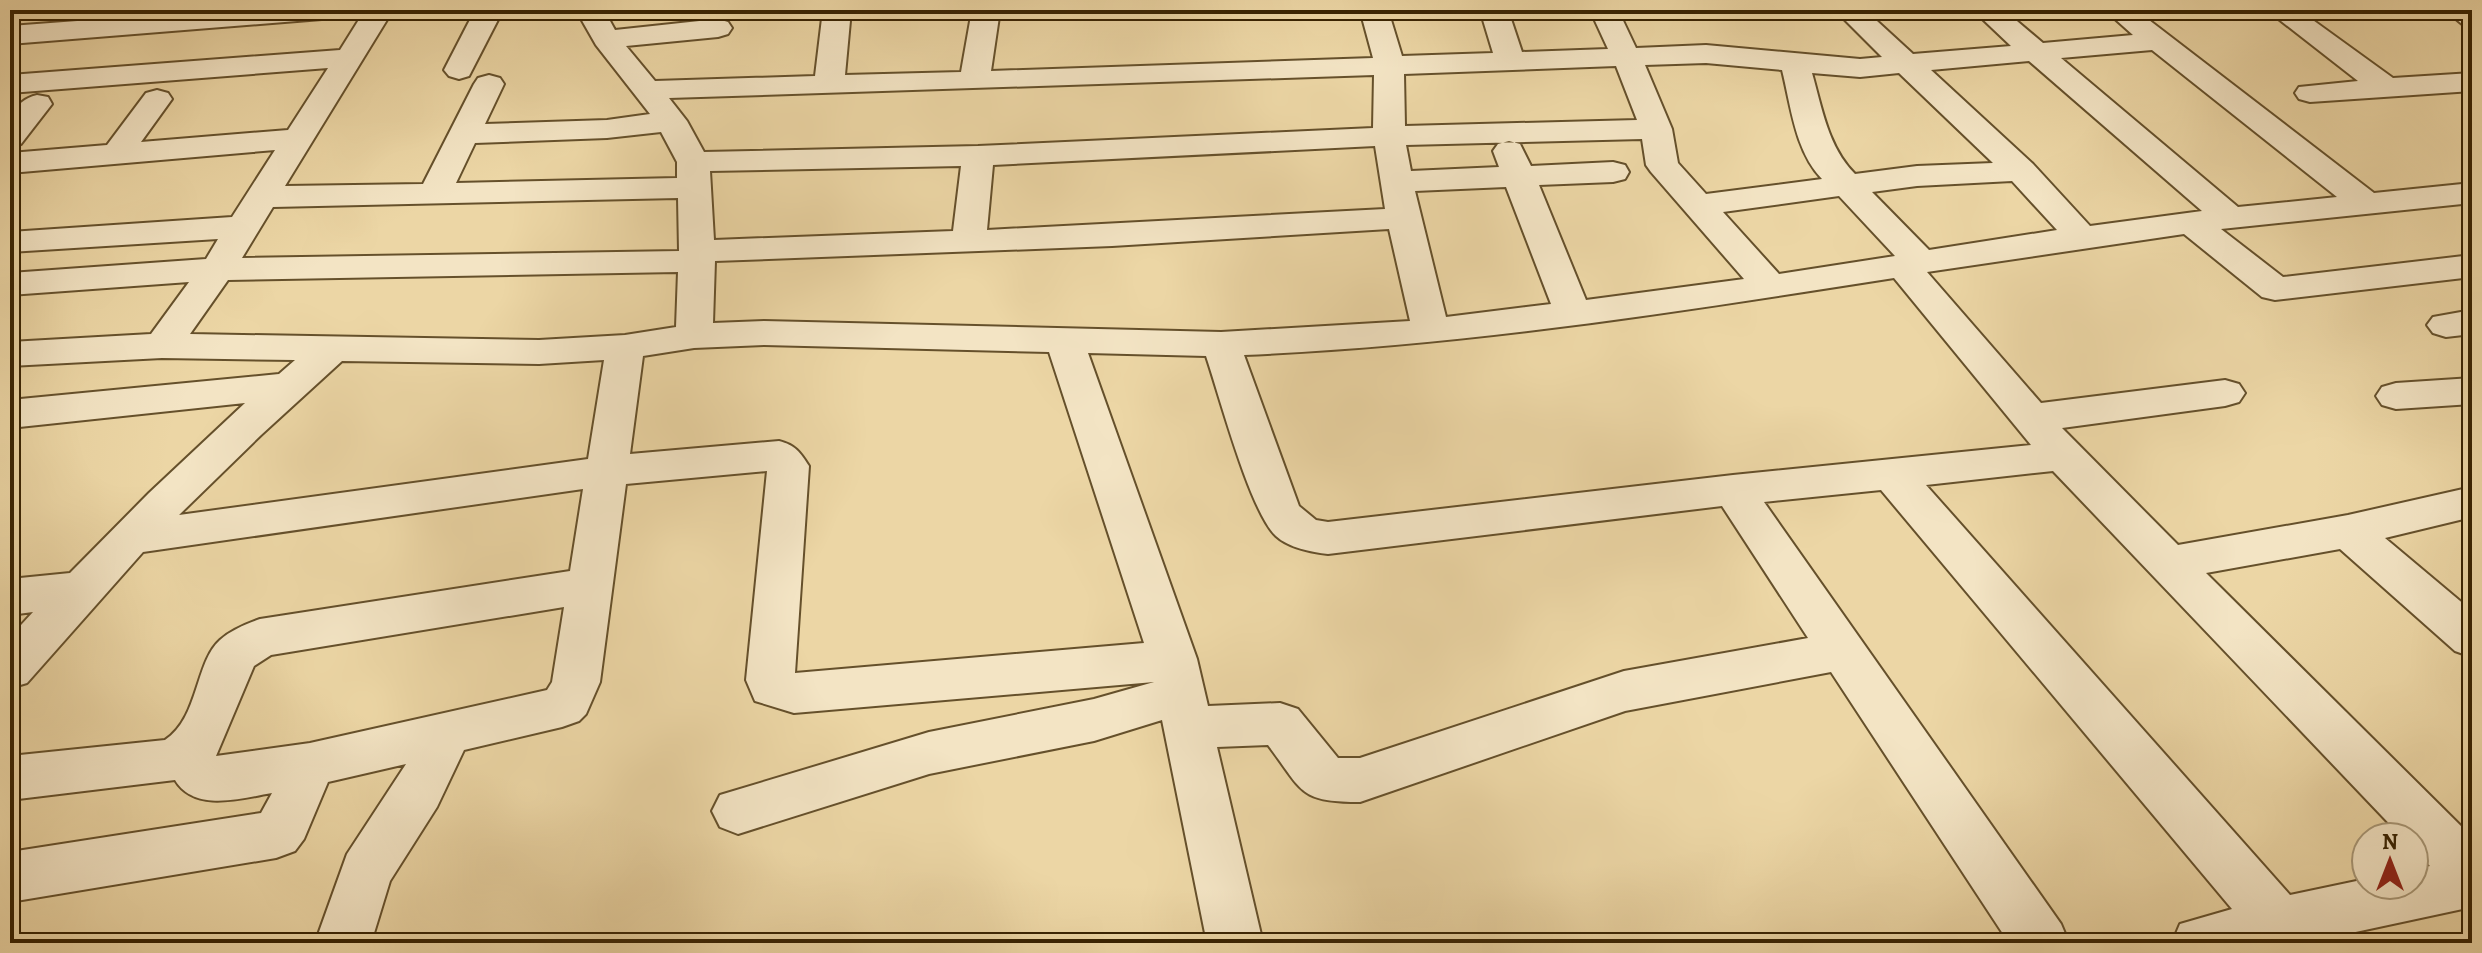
<svg xmlns="http://www.w3.org/2000/svg" width="2482" height="953" viewBox="0 0 2482 953" font-family="Alegreya,serif">
<rect width="100%" height="100%" fill="#ecd6a5"/>
<filter id="stains"><feTurbulence type="fractalNoise" baseFrequency=".0025" numOctaves="4"/><feColorMatrix values="0 0 0 0 .2 0 0 0 0 .09 0 0 0 0 .02 0 0 0 .5 -.17"/></filter>
<radialGradient id="worn" r=".72"><stop offset=".6" stop-color="#630" stop-opacity="0"/><stop offset="1" stop-color="#630" stop-opacity=".3"/></radialGradient>
<g fill="none" stroke-linecap="round" stroke-linejoin="round">
<defs>
<g id="minor">
<polygon points="225,10 348,10 344,16 334,18 10,44 10,26"/>
<path d="M365 10H393L285 186 423 184 474 84 478 78 489 75 500 78 504 84 485 124 607 120 650 114 596 45 576 10H604L615 30 718 19 728 22 732 28 728 34 718 37 626 46 655 81 815 76 823 10H851L845 75 961 72 972 10H1000L991 71 1373 58 1360 10H1388L1402 56 1493 53 1480 10H1508L1522 52 1608 49 1590 10H1618L1636 48 1706 45 1860 59 1882 57 1835 10H1865L1913 54 2011 46 1973 10H2004L2043 43 2133 35 2105 10H2136L2374 193 2472 183V203L2221 229 2283 277 2472 255V277L2275 300 2262 297 2184 234 1927 272 2041 403 2225 380 2239 384 2245 393 2239 402 2225 406 2062 428 2178 545 2348 515 2472 487V517L2385 538 2472 611V657L2455 651 2340 549 2206 573 2472 837V907L2323 939 2324 943H2172L2180 924 2232 909 1881 490 1764 502 2061 924 2069 943H2009L1831 672 1625 711 1360 802C1298 802 1303 791 1268 745L1217 747 1263 943H1207L1162 720 1094 741 929 774 738 834 720 827 712 811 720 795 929 732 1094 699 1154 682 794 713 755 701 746 680 767 471 626 484 600 682 586 714 579 721 562 727 464 750 437 807 390 881 371 943H315L347 854 406 764 328 782 304 839 295 851 276 858 10 902V852L261 813 272 793C242 798 195 813 175 780L10 800V756L165 740C199 718 195 662 220 640 231 630 246 624 260 619L570 571 583 489 143 552 27 683 10 688V637L33 612 10 615V579L70 573 149 493 245 403 10 428V400L279 374 295 360 162 358 10 366V342L151 334 189 282 10 295V273L206 259 218 239 10 252V232L232 217 275 150 10 173V153L107 145 146 93 157 90 168 93 172 99 141 142 288 130 328 68 10 93V75L340 50ZM2152 50 2337 197 2238 207 2061 58ZM2029 61 2202 211 2090 226 2033 164 1931 70ZM1706 63 1782 70C1791 106 1795 151 1822 179L1706 194 1678 163 1672 129 1645 65ZM1616 66 1637 120 1405 126 1404 74ZM1812 73 1860 77 1899 73 1993 163 1917 166 1855 174C1828 147 1822 108 1812 73ZM1374 75 1373 128 978 146 704 152 687 121 669 98ZM661 132 677 162V178L456 183 475 143 607 138ZM1642 139 1646 165 1651 172 1744 279 1586 300 1539 185 1613 182 1625 179 1629 172 1625 165 1613 162 1531 166 1520 144 1509 141 1498 144 1493 151 1499 167 1411 171 1406 145ZM1375 146 1385 209 987 230 993 165ZM961 166 953 231 714 240 710 171ZM2012 181 2057 230 1929 250 1872 192 1917 186ZM1506 187 1551 304 1446 317 1415 191ZM1839 196 1895 256 1779 274 1723 212ZM678 198 679 251 242 258 273 207ZM1389 229 1410 321 1221 332 764 321 713 323 715 261 1112 246ZM678 272 676 327 625 335 539 340 190 334 228 280ZM1894 278 2031 445 1733 475 1328 522 1316 520 1299 506 1244 355C1462 346 1678 312 1894 278ZM764 345 1049 352 1144 643 795 673 809 466C800 452 795 445 779 441L630 454 643 356 694 348ZM1088 353 1206 356C1219 394 1250 512 1276 536 1289 548 1311 552 1328 554L1722 506 1808 638 1624 671 1360 758H1338L1298 709 1280 703 1208 706 1197 659ZM604 360 588 459 179 515 261 435 342 361 539 364ZM2053 471 2402 837H2414V850L2430 866 2414 869V885H2366V879L2290 895 1926 485ZM564 607 552 682 547 690 310 743 216 756 254 666 271 655Z"/>
<polygon points="475,10 503,10 469,76 459,79 449,76 444,70"/>
<polygon points="2267,10 2299,10 2393,78 2472,73 2472,91 2310,102 2299,99 2295,93 2299,87 2358,81"/>
<polygon points="2445,10 2472,10 2472,26 2462,24"/>
<path d="M37 95 48 97 52 104 21 144 10 147C10 123 11 101 37 95Z"/>
<polygon points="2472,310 2472,334 2446,337 2433,333 2427,325 2433,317"/>
<polygon points="2472,378 2472,404 2396,409 2382,405 2376,396 2382,387 2396,383"/>
</g>
</defs>
<use href="#minor" stroke="#65502b" stroke-width="4"/>
<use href="#minor" fill="#f3e4c4" fill-rule="evenodd"/>
</g>
<rect width="2482" height="953" fill="none" stroke="#ecd6a5" stroke-width="40"/>
<rect x="12" y="12" width="2458" height="929" fill="none" stroke="#382302" stroke-width="4"/>
<rect x="20" y="20" width="2442" height="913" fill="none" stroke="#382302" stroke-width="2"/>
<g transform="translate(2390 861)"><circle r="38" fill="#f3e4c4" stroke="#a89776" stroke-width="2"/>
<path d="M0-6L14 30L0 20L-14 30Z" fill="#8f2418"/>
<text y="-12" font-size="22" font-weight="bold" text-anchor="middle" fill="#382302">N</text>
</g>
<rect width="100%" height="100%" filter="url(#stains)"/>
<rect width="100%" height="100%" fill="url(#worn)"/>
</svg>
